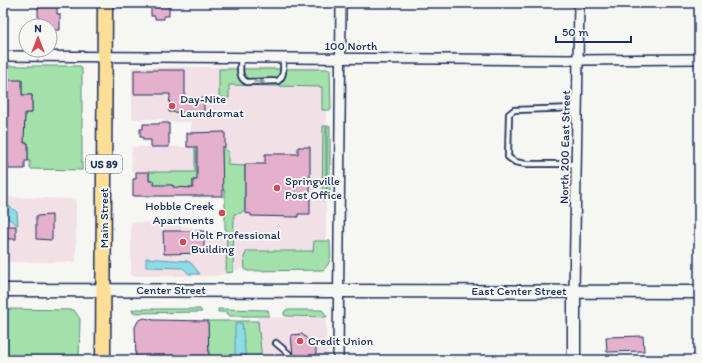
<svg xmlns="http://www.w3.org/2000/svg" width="702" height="363" viewBox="0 0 702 363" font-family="Itim,sans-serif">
<rect width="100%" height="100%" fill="#f6f6f2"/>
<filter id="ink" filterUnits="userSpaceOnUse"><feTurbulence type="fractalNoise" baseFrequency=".025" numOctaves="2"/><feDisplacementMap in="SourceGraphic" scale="8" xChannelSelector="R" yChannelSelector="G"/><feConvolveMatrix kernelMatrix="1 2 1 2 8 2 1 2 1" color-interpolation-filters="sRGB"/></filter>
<g filter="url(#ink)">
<g fill="#f1e1e6">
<polygon points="132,67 326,67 326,263 255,262 231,273 213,276 131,276 131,222 164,223 221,232 227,232 230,173 131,172 132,147 187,147 187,133 191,132 191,122 164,122 163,119 132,119"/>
<polygon points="3,197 76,199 76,262 3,262"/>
<polygon points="257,317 326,318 326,360 262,360"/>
</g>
<g fill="#a2e1a9" stroke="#5e8884">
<polygon points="3,66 80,66 82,69 82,170 30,169 30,161 28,161 28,143 24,143 25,113 32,113 32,95 22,95 22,80 7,95 3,95"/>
<polygon points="219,69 330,69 331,110 322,110 322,87 229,85 229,98 219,97"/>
<polygon points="323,126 326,126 326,200 322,200"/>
<rect x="327" y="126" width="3" height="74"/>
<polygon points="195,147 225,147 225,150 228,151 228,165 245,166 245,209 241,213 234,214 233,272 226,273 227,230 225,229 225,190 211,190 199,180 193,180 193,188 154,189 154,181 149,181 149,172 195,172"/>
<path d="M314 241H330C330 253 333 262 323 270L248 271 245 270 244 257 247 251H313Z"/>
<polygon points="3,309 74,310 80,319 79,360 3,360"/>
<polygon points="136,309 200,309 202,312 133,313 132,310"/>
<polygon points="218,309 268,310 269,316 230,316 226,312 218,312"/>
<polygon points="286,310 322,310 324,312 327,317 286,316 284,315 284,312"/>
<polygon points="208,321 258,321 262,360 209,360"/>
</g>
<g fill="#8cdce6" stroke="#5f97b0">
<polygon points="3,202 17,212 18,225 3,215"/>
<polygon points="146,258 187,261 191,263 200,274 189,274 183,268 146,267"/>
<polygon points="236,323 242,323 246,360 235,360 235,328"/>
</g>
<g fill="#e5b0cb" stroke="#1b2f5e">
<polygon points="151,3 169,3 169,16 164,16 164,19 155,19 155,16 151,16"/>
<polygon points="38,7 57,7 57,14 60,14 60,30 50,30 50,26 41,26 41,22 38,22"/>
<polygon points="134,70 185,70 185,98 204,98 204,113 169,112 170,94 134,94"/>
<polygon points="7,80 22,80 22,95 32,95 32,113 25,113 24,143 28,143 28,161 25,161 25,169 8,169 8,163 3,164 3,95 7,95"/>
<polygon points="159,123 169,123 169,147 151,147 151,140 143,140 143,137 140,137 140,129 143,129 143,124 159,124"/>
<polygon points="225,132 225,147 222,147 223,196 133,196 133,179 136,179 136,172 149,172 149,181 154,181 154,185 173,185 173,187 193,188 193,180 197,180 197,147 187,147 187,133"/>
<polygon points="298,147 310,147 310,214 298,214 298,217 251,216 251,214 245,213 245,164 265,164 265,154 298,154"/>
<polygon points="52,215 52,240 36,239 36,216"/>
<rect x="3" y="226" width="13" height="13"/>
<polygon points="163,231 204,231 204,253 164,254"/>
<polygon points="144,318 154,320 208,321 209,360 136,360 135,327 138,321"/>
<polygon points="302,334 316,347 316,360 283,360 286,357 290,358 293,355 291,335"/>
<polygon points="643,336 644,351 607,352 606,337"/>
</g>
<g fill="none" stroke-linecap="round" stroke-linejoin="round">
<defs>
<g id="lane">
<path d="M241 58C240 67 238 78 247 82L278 81C285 76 283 67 283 58"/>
<polyline points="577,164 526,164 515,162 508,157 509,114 514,110 578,108"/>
<polyline points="276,343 289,354"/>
</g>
<g id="street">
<polyline points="3,56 579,60 699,59"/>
<polyline points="574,291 579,3"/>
<polyline points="338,360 341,3"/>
</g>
<g id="secondary">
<polyline points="3,290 699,292"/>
<polyline points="574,360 574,291"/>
</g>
<polyline id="primary" points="103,360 105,3"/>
</defs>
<use href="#lane" stroke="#1b2f5e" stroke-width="8"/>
<use href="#street" stroke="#1b2f5e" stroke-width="12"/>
<use href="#secondary" stroke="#1b2f5e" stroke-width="15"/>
<use href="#primary" stroke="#1b2f5e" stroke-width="17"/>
<use href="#lane" stroke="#f6f6f2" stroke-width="4.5"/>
<use href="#street" stroke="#f6f6f2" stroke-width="9"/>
<use href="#secondary" stroke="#f6f6f2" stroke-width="12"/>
<use href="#primary" stroke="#fdde96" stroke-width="14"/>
</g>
<defs><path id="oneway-solid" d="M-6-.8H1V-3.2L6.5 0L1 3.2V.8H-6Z"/></defs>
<use fill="#8892a8" href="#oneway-solid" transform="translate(259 82) rotate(-1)"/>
</g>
<g fill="#d1495b" stroke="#f6f6f2" stroke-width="1.5">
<circle cx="172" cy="106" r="4"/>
<circle cx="277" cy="188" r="4"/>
<circle cx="222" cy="213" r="4"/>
<circle cx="183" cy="242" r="4"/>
<circle cx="300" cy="341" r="4"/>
</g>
<g text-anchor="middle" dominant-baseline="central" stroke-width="4" stroke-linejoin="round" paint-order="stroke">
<rect fill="#f6f6f2" stroke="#5d6b8a" stroke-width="1" x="86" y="155" width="36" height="18" rx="3"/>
<g font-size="11" font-weight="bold" fill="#1b2f5e">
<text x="104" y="164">US 89</text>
</g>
<g font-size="12" fill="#1b2f5e" stroke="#f6f6f2">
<text x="351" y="46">100 North</text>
<text transform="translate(565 147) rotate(-89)">North 200 East Street</text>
<text transform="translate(104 218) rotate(-90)">Main Street</text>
<text x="171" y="290">Center Street</text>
<text x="519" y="291">East Center Street</text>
</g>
<g font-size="12" fill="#1b2f5e" stroke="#f6f6f2" text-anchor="start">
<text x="180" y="99">Day-Nite<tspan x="180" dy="14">Laundromat</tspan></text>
<text x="285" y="181">Springville<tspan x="285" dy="14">Post Office</tspan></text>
<text x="214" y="206" text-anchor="end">Hobble Creek<tspan x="214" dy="14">Apartments</tspan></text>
<text x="191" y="235">Holt Professional<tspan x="191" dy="14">Building</tspan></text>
<text x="308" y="341">Credit Union</text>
</g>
</g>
<rect width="702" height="363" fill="none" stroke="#f6f6f2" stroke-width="16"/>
<rect x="8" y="8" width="686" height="347" fill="none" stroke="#1b2f5e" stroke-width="1.5" filter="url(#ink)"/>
<g transform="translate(38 38)"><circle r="19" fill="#f6f6f2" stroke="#9ea6b7"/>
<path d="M0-3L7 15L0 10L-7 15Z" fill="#d1495b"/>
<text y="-6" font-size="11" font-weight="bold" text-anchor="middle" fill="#1b2f5e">N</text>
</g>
<path d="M556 36v6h75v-6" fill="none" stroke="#1b2f5e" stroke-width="2"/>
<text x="562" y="36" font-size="12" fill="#1b2f5e" stroke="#f6f6f2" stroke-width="3" paint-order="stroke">50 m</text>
</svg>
